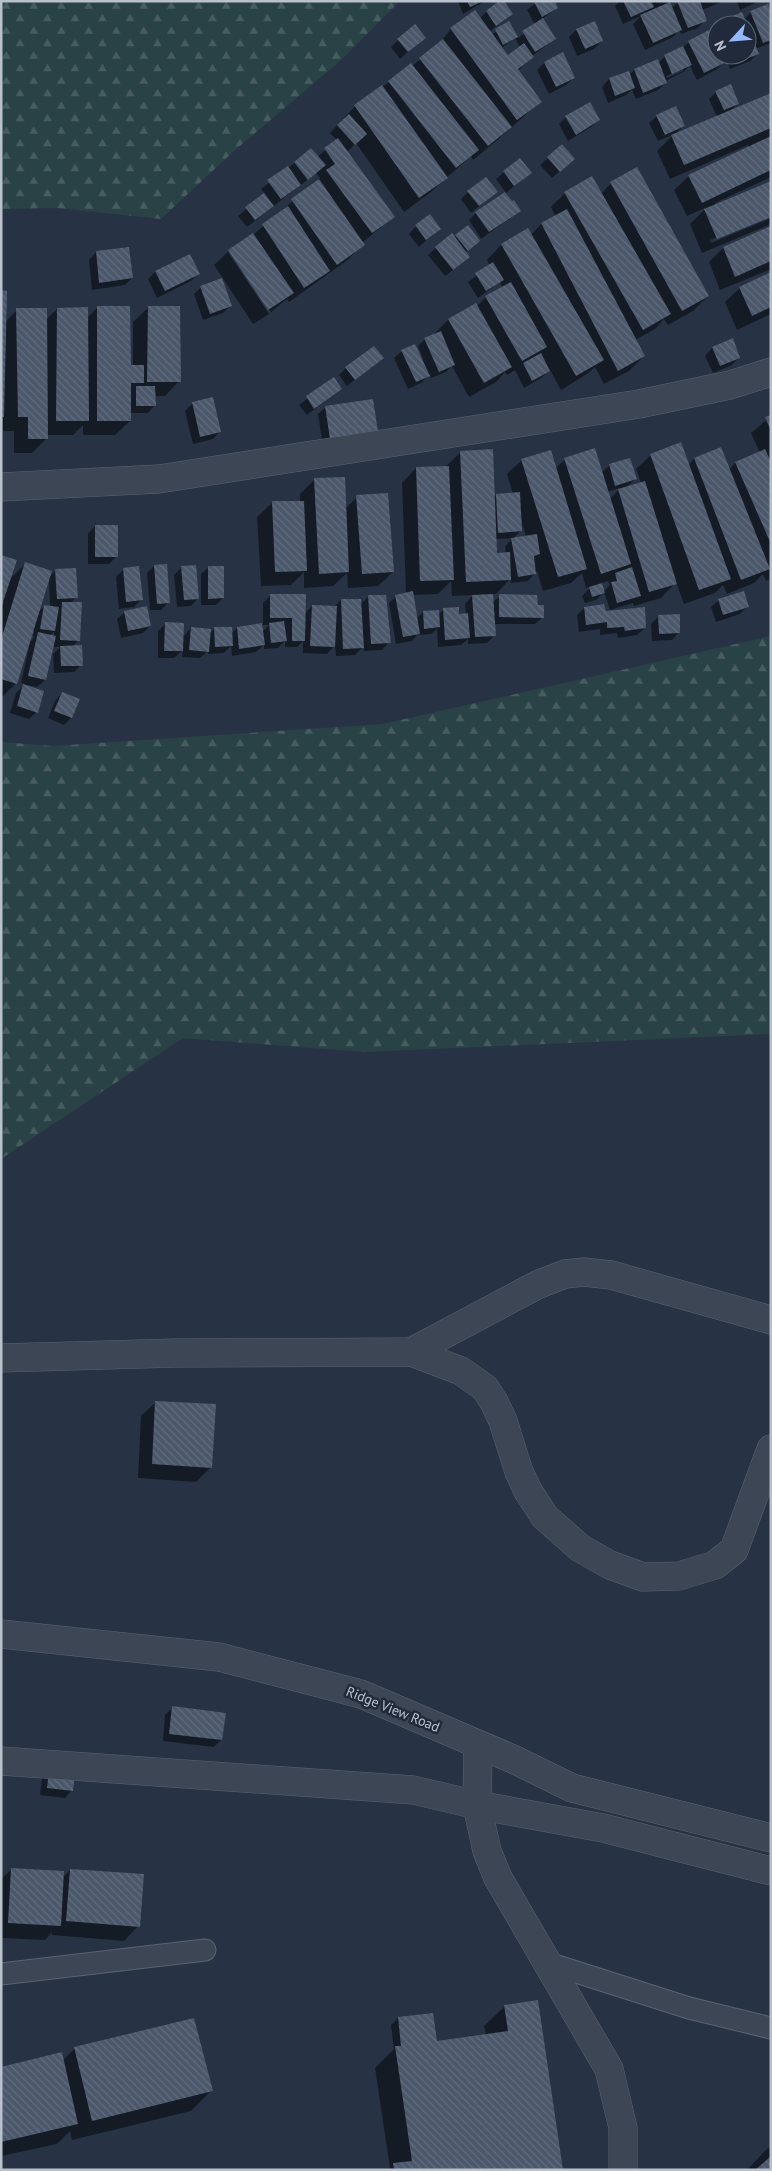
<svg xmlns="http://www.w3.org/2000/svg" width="772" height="2171" viewBox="0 0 772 2171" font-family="'PT Sans',sans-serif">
<defs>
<pattern id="forest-firs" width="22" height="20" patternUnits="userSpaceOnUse" patternTransform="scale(1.25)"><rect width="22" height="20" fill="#294245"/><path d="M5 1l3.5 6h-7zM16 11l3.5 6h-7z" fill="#465c5f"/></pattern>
<pattern id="building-back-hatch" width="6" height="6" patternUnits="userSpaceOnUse" patternTransform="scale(1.25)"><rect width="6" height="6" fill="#4b576a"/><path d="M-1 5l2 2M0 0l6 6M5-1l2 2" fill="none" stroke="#636d7e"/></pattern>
</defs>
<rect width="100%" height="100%" fill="#273345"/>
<g fill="url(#forest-firs)">
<polygon points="1,1 400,1 339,62 234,151 161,219 58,208 1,209"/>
<polygon points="771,636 771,1034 364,1052 183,1038 1,1159 1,742 53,746 383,724"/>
</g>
<g fill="#0007" fill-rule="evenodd">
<polygon points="458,1 485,1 463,14"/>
<path d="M538 1H553L557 8 542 19 555 39 532 56 518 71 540 102 495 142 473 160 471 156 431 192 404 212 356 143 347 152 393 217 362 243 349 259 289 302 287 299 271 312 231 252H228L269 314 253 324 214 265 229 251 254 234 320 178 316 173 247 227 238 216 265 194 261 189 311 150 317 157 337 140 330 133 355 106 412 66 438 45 451 29 480 18 486 12 512 14 489 32 491 35 509 23 518 38 535 25 527 10ZM515 38 520 47 508 56 502 48Z"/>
<polygon points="620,1 675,1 669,4 671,9 679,1 724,1 702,10 705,20 698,28 681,34 679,30 673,37 645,50 633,24 641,16 623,24 615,6"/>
<polygon points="737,1 759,1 740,10"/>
<polygon points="751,12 771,13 771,43 755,49 757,54 750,61 730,69 725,55 747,55 747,25 719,25 722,22 744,20"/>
<polygon points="576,30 602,41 594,49 577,56 569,37"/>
<polygon points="424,38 400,59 391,47 398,40"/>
<path d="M689 42 717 48V55H721L724 62 717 69 697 80 690 66 683 72 665 81 666 83 658 90 636 99 632 90 626 95 608 103 602 87 609 79 628 73 629 75 634 70 657 61 658 63 665 56 682 48ZM683 68V71L667 78 666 76Z"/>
<polygon points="544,63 574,78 566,85 549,94 537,70"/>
<polygon points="716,92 738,104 730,111 771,94 771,177 715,203 716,205 771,215 710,240 711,243 771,218 771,224 702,253 690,224 707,207 687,216 674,190 689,176 749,147 748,145 670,179 657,151 674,134 658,141 649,123 657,116 684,126 674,135 717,117 709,99"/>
<polygon points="566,117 599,120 591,127 568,141 559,124"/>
<polygon points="562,146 566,166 552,178 540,165"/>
<polygon points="519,159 530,173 506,193 496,179"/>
<polygon points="636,169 708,296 693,311 668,325 664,319 655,329 635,340 644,356 629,371 604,384 595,367 587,374 561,390 550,370 541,378 524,388 515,370 507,375 505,372 496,382 469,397 452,366 446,372 431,378 430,374 421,383 408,389 394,358 402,351 414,346 421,359 423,359 418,346 425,339 434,334 448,320 475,305 476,307 486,297 503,288 500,282 478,298 468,282 490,266 487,260 501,245 527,230 530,236 541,224 556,217 551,207 565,193 601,194 611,183"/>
<polygon points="468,192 496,192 471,213 461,199"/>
<polygon points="511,202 520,211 481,239 469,220 476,213"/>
<polygon points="416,226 439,229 419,247 409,234"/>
<polygon points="771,228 771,269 720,290 709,262 723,248"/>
<polygon points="451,235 454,238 456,236 478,241 465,253 461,264 445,276 428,255"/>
<polygon points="96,252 132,278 125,285 92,290 89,260"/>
<polygon points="189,255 198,274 191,281 157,298 148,279 155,272"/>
<polygon points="771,274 771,314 737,330 725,302 740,288"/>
<polygon points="201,287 231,305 223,313 203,320 194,294"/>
<polygon points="1,292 5,322 17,310 46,320 57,309 87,318 98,307 129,367 133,367 133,322 148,308 179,381 165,396 155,396 155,405 148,413 130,413 130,421 115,435 83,435 83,425 73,435 46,435 46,439 32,453 14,453 14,431 3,431 3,416 1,418"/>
<polygon points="732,340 739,357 732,365 713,373 705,356 712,348"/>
<polygon points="382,358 347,386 339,375 346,368"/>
<polygon points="333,379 341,389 307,415 299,405"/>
<polygon points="193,403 220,431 213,439 193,444 185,411"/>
<polygon points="326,407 377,432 323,446 318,414"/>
<path d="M771 416V579L766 581 763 574 754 583 727 594 723 585 715 593 684 604 676 582 661 598 634 606 633 603 610 610 604 592 596 600 585 603 582 596 592 586 586 588 582 573 571 583 543 591 537 571 528 581 511 583 510 579 496 594H492V603L500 596 536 606 543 617 535 624H494L495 635 487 643 468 644V639L461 645 438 647 437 629 431 634 417 635 412 641 396 644 389 603 396 596 406 594 402 483 416 468 445 467 461 452 494 498 496 495 513 494 507 474 522 460 555 469 565 459 601 473 610 465 635 479 626 488 641 483 636 469 651 455 688 465 694 459 721 449 729 470 735 463 760 453 751 433ZM620 488 610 499 607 492ZM521 521 526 536 513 539 521 530ZM513 538 505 546 506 554H496V539ZM451 581 452 596 473 595 465 604 466 615H458L443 610 438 615 423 612 416 619 412 595 438 594ZM608 581 610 585 603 592 601 583Z"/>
<polygon points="315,479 345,509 357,497 393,572 378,586 348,588 347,573 333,586 304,588 304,572 291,585 261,586 257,517 272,503 300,502 300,494"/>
<polygon points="95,526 116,557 109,564 88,564 88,534"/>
<path d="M25 564 49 577 56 570 76 597 71 603 79 640 73 646 81 665 74 672 54 673 53 654 60 647H52L45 680 37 687 28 685 37 712 29 719 10 713 16 693 25 684 21 683 30 642 35 636H33L34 630H33L16 683 1 698V610L4 602 1 601 8 581ZM49 579 50 607 45 606 38 612ZM54 631V637L49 636Z"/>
<polygon points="154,566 168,603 161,610 150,610 147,573"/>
<polygon points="182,567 198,598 191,606 177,607 174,575"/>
<polygon points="209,567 223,598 216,605 201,605 201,574"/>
<polygon points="124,569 141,600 134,607 119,609 116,577"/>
<path d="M271 595 304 614 312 606 334 607 341 600 360 605 368 597 389 642 382 650 364 651V646L355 655 336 656 335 645 327 654 303 653V641L297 647H285V641L278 648 264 649V645L256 652 232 656 231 646 224 653 208 654V651L200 658 182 657 183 650 174 658H158V631L166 623 182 638 191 628 209 634 215 628 231 634 237 628 263 624V603ZM261 625H269L262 632Z"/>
<polygon points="719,600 747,607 740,614 716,622 711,607"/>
<polygon points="584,608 605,613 645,628 637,635 618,638 617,633 600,635 600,629 579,632 577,615"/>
<polygon points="125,612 150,626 143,633 121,638 117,619"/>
<polygon points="658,617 679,632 672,640 652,641 651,624"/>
<polygon points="62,693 71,718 64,725 48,718 55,701"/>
<polygon points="156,1402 211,1467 196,1482 138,1478 141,1416"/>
<polygon points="173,1707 221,1740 214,1747 163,1741 165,1715"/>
<polygon points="49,1771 72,1790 65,1798 40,1795 42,1778"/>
<polygon points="11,1870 62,1879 70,1870 138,1926 124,1941 52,1935 52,1932 45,1940 1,1938 1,1879"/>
<polygon points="505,2006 562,2170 388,2170 390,2168 375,2068 394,2049 391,2025 398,2018 436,2042 486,2035 484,2026"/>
<polygon points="194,2020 212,2090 191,2111 72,2140 70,2131 57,2144 1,2156 1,2068 63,2060 74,2049"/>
<polygon points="771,2146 771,2170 747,2170 766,2150"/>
</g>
<g fill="url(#building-back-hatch)">
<polygon points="467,1 483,1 470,7"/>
<polygon points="499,1 504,1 513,14 496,26 486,11"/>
<polygon points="555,1 558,8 542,17 534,2"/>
<polygon points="623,1 651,1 654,7 631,17"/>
<polygon points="677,1 700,1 707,21 688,28"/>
<polygon points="670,2 682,30 653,43 640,15"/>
<polygon points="768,4 771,10 771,40 763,43 750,11"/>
<polygon points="475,10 508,55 524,43 534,57 518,69 542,102 517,120 450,28"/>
<polygon points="742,12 747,25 723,25 721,21"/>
<polygon points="543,18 556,39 535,52 522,31"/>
<polygon points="509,21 518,37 503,45 495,29"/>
<polygon points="595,21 603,41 585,49 576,29"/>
<polygon points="415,24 426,38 408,52 397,39"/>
<polygon points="747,25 759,54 738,62 735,55 747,55"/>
<polygon points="709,30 717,45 717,55 722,55 726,62 704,73 688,41"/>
<polygon points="443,39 512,127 488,146 419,58"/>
<polygon points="683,46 692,65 672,74 664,55"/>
<polygon points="563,52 575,78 556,87 544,62"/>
<polygon points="658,59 667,83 643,93 634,69"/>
<polygon points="411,63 479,150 456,168 388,81"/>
<polygon points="629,71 635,88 615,96 609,78"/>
<polygon points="731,84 739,104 724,110 715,91"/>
<polygon points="382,85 448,178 419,198 354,105"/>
<polygon points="771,93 771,128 684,165 671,135"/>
<polygon points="590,102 600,120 576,135 565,116"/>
<polygon points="676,106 685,126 665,135 656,115"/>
<polygon points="349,114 367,134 355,145 337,125"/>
<polygon points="771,136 771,170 702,203 688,175"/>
<polygon points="338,138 395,217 372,233 326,170 335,164 324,148"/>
<polygon points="562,144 575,159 560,172 547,157"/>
<polygon points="311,148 326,165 308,180 294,162"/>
<polygon points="520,158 532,173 514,186 503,171"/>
<polygon points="288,166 301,185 281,199 267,180"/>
<polygon points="637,167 709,296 682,311 610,182"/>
<polygon points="592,176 671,314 643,330 564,192"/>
<polygon points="486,177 498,192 479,206 467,191"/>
<polygon points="319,179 365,245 337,265 291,199"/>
<polygon points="771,181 771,217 717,239 704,209"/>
<polygon points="505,192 512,201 514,200 521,211 489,232 475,212"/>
<polygon points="264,193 274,206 255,220 245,207"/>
<polygon points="288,206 330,271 304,288 262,224"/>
<polygon points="567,209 645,356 618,371 541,223"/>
<polygon points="430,214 441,229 426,240 415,225"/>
<polygon points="468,225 480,241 468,251 455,235"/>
<polygon points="771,226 771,261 735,277 723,247"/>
<polygon points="528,228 604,360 576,376 501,244"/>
<polygon points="253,233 294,293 268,310 228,250"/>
<polygon points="452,233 470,257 453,270 435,247"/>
<polygon points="129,247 133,278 99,283 96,251"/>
<polygon points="190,254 200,274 165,291 155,271"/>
<polygon points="493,262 504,280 486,291 475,273"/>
<polygon points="771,272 771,307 752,316 739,287"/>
<polygon points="222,278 232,306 210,314 200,286"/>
<polygon points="511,282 547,347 522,361 485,296"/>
<polygon points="1,290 7,291 4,417 1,417"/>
<polygon points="476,303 512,367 484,383 448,319"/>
<polygon points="97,306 130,306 131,365 144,365 144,383 131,383 131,421 97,421"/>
<polygon points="148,306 180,306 181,382 147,382"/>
<polygon points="88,307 89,421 56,421 57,308"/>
<polygon points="16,308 47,308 48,439 28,439 28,417 18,417"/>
<polygon points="441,331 455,365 439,372 424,338"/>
<polygon points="733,338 740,358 720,366 712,347"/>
<polygon points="415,344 430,376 416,382 401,350"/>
<polygon points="374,346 384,358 355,380 345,367"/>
<polygon points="541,353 550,371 532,381 523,363"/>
<polygon points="334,377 342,389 314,409 306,396"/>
<polygon points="136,386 155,386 156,406 136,406"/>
<polygon points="213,397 221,432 200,437 192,402"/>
<polygon points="373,399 378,432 330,439 325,406"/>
<polygon points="771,415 771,431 765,417"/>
<polygon points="681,442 731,579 699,590 650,454"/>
<polygon points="721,447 770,569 741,580 694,458"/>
<polygon points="595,448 631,564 601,574 564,458"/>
<polygon points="493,449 497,553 510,552 511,580 466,582 460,451"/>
<polygon points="765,449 771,462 771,544 735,462"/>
<polygon points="551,450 587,569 558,577 521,459"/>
<polygon points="630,458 637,479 615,486 609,464"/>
<polygon points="449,466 454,580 420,581 416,467"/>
<polygon points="345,477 349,572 319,574 314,478"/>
<polygon points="645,481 677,584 649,592 618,489"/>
<polygon points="520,492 522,531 498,533 496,494"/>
<polygon points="388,493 394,572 362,574 356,495"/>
<polygon points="272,501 304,501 307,571 275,572"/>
<rect x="95" y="525" width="23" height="32"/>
<polygon points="537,534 540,554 534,556 536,574 518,577 511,538"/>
<polygon points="1,555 17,560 2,605 1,605"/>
<polygon points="25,562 52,571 17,684 1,679 1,640"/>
<polygon points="167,564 170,603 157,604 154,565"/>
<polygon points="196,565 199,599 184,600 181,566"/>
<polygon points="139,566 143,600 126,602 123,568"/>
<polygon points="208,566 224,566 224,598 208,599"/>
<polygon points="632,567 641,596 617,603 611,582 617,581 615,573"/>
<polygon points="76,568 78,598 57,599 55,569"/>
<polygon points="602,583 605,593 592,597 589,587"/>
<polygon points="413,591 420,634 403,637 395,595"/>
<polygon points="744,591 749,607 723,615 718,599"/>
<polygon points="270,594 306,594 305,641 292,641 292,618 270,618"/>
<polygon points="493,594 496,636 475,637 472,595"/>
<polygon points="499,594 537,595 538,605 544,605 544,618 499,617"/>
<polygon points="368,595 386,595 391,643 371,644"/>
<polygon points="341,599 361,599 364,648 343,649"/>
<polygon points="62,602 82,602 80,641 60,640"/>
<polygon points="604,604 606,611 645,607 646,628 625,631 624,627 607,628 607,622 586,625 584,607"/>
<polygon points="44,605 59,607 55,631 40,629"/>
<polygon points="312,605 337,606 335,647 310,646"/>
<polygon points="147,606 151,626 128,631 124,611"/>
<polygon points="459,607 459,614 468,613 470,638 445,640 443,608"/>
<polygon points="439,610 440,627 424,629 423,611"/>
<polygon points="680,614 680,633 659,634 658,615"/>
<polygon points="284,621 287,641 271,643 269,623"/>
<polygon points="165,622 184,623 183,651 164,651"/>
<polygon points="262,623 265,645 239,649 237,627"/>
<polygon points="191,627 211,629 209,652 189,650"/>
<polygon points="214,627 232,627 233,646 215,647"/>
<polygon points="38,632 56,636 46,680 28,676"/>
<polygon points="82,645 83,666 61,666 60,646"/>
<polygon points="23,684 44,691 38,713 17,706"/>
<polygon points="62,692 80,699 72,718 54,711"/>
<polygon points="155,1401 216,1404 212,1468 152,1464"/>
<polygon points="172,1706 226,1713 222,1740 169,1734"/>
<polygon points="49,1770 75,1772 73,1791 47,1788"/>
<polygon points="11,1868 64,1871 61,1926 8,1923"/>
<polygon points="70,1869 144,1874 140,1927 66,1921"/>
<polygon points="538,2000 563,2170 394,2170 393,2163 412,2161 395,2046 401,2046 398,2017 433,2013 437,2041 508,2031 504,2005"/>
<polygon points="194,2018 213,2091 92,2121 74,2047"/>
<polygon points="62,2052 78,2124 1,2142 1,2067"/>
<polygon points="771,2156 771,2170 755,2170"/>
</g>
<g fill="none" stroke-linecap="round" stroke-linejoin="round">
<defs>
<g id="service">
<polyline points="548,1963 689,2008 771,2028"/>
<polyline points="1,1974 205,1950"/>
</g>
<g id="minor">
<polyline points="1,487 159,479 639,404 730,385 771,372"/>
<polyline points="411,1352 537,1285 565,1274 584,1272 611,1275 771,1320"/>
<polyline points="1,1358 176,1353 411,1352 461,1371 485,1388 494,1402 503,1421 519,1472 528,1491 545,1517 580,1548 610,1565 643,1577 679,1576 715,1565 734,1550 771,1449"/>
<polyline points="1,1634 219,1657 361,1694 515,1760 572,1788 771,1838"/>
<polyline points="478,1745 477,1805 487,1851 498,1878 609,2069 623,2128 623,2170"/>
<polyline points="1,1761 413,1790 477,1805 603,1828 771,1871"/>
</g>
</defs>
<use href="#service" stroke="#5a6371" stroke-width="23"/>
<use href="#minor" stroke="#5a6371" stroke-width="29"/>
<use href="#service" stroke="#3c4654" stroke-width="21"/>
<use href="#minor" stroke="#3c4654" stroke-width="28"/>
</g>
<g text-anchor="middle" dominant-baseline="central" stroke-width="5" stroke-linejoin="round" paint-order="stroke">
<g font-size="14" fill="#b9c1cd" stroke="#202a3a">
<text transform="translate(393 1709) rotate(22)">Ridge View Road</text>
</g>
</g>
<rect width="772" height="2171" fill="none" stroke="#b9c1cd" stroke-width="5"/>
<g transform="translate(732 40) rotate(244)"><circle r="24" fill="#202a3a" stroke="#5d6675"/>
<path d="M0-4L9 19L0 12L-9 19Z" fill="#92b9fa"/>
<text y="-8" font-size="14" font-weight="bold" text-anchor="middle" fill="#b9c1cd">N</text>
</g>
</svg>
